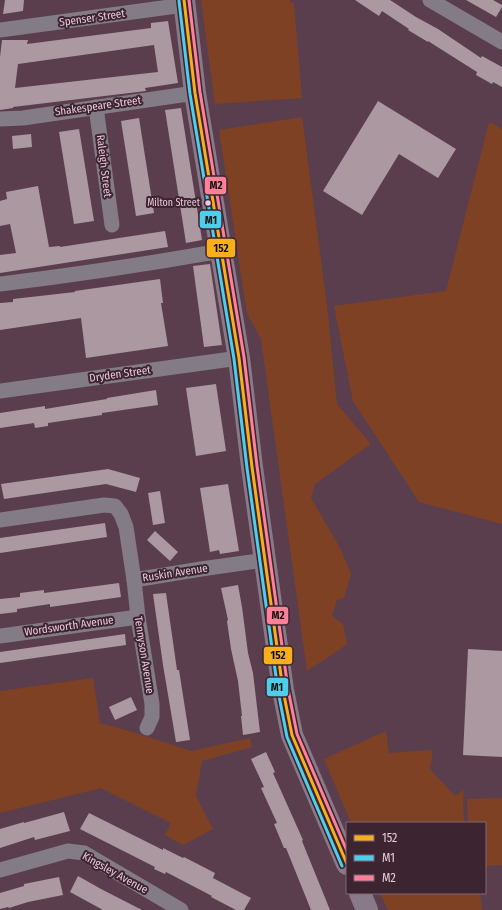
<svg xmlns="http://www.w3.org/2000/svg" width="502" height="910" viewBox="0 0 502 910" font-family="'Fira Sans Condensed',sans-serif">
<rect width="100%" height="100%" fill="#5a3e4e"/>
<g fill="#7f4123">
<polygon points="201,0 289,0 294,4 302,98 215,104"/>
<polygon points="302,117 327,306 337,404 371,444 315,484 311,498 340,548 351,574 344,598 337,600 332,616 343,624 347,644 339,650 307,671 261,339 247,314 219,130"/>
<polygon points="489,122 502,129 502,524 419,502 353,401 334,306 446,291"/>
<polygon points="93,678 100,723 139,734 191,751 250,738 252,747 202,761 196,796 213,829 183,845 165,835 171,823 101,788 0,813 0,691"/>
<polygon points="386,731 389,753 433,750 430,769 455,796 464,790 463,802 464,823 351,823 324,759"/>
<polygon points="502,798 502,865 485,866 485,823 468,823 467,799"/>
<polygon points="380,893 480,893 482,910 388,910"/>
</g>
<g fill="#ac98a0" fill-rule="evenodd">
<polygon points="5,0 24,0 23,11 3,14"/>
<polygon points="355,0 390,0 416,17 438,29 481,58 482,56 502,67 502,87 493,82 492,84 476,75 477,72 428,41 428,42 408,30 409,29 382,11 379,16"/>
<polygon points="466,0 493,0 502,5 502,7 496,17"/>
<path d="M168 21 178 83 145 88 146 91 13 107V108L0 110V57L2 40H28L27 44 151 28V23ZM154 45 158 72 15 88 18 64Z"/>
<polygon points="378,101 456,149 438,178 399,154 362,215 323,191"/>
<polygon points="181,108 202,240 186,243 165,110"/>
<polygon points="139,118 154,213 136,216 121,121"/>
<polygon points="79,129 94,221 74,224 59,132"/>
<polygon points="31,134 32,147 13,149 12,136"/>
<polygon points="38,186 49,247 60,246 60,247 165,231 168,247 0,273 0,255 16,253 10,224 0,226 0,201 7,199 6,192"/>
<polygon points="210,264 222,345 204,347 193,266"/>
<polygon points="160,279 163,303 161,303 168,346 86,358 81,318 0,330 0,303 13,302 13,299 75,292 75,291"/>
<polygon points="216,384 226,451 196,456 186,388"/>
<polygon points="156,390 158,405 102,413 102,415 48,423 48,426 35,428 34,423 0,428 0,413 45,406 45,409 107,399 107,398"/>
<polygon points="108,469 140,478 136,492 106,484 4,499 1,484"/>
<polygon points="228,484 239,551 220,554 219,550 210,552 200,488"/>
<polygon points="160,491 165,523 153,525 148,493"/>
<polygon points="105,523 107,537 0,553 0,538"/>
<polygon points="155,531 178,552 170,561 147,540"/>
<polygon points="119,583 121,597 50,607 50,604 17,609 17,612 0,614 0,599 20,597 20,593 44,590 44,593"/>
<polygon points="238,585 242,607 248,653 253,673 260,732 243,735 241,716 242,716 238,681 231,649 227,621 228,620 221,588"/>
<polygon points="166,593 177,670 179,670 190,740 176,742 163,665 153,594"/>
<polygon points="125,634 126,645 0,663 0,652"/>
<polygon points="468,649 502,651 502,757 463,755"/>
<polygon points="131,697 137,710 115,720 109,707"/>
<polygon points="266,752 275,772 273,773 303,840 302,841 330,910 311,910 286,848 284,848 274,824 277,823 261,788 264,787 251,759"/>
<polygon points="64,812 70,831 35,840 34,837 0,848 0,829 24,822 24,823"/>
<polygon points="89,813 163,850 163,848 183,858 184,857 215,873 213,878 251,898 244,910 236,910 211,897 212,896 166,872 165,874 154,869 155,867 80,829"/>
<polygon points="78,876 101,889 142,910 103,910 70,892"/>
<polygon points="59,877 63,895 28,902 9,908 8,907 0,909 0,893 24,886 24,884"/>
</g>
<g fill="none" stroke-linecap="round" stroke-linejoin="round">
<g stroke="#837b85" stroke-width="15">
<polyline points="430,0 502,42"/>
<polyline points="0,30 184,5"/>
<polyline points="96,107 112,225"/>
<polyline points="0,119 23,118 195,93"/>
<path d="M0 284C74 275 147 264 221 251"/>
<polyline points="0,391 239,358"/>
<polyline points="0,520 104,505 115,506 121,514 126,527 134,580 138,617 152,704 152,717 147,728"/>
<polyline points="134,580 201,569 265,560"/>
<polyline points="0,636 138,617"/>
<polyline points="0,870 68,851 84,853 181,910"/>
</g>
<g stroke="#887a88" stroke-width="22">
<polyline points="184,0 195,93 221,251 239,358 252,467 283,690 292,735 347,864"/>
<polyline points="360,893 367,910"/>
</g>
<defs>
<polyline id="bus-1" points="184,0 195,93 239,358 252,467 283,690 292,735 347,864"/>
<polyline id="bus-2" points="179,1 190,94 234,359 247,468 278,691 287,737 342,866"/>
<polyline id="bus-3" points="189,0 200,92 244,357 257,466 288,689 297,734 347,851"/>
</defs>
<use href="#bus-1" stroke="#3c2431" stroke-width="6"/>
<use href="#bus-2" stroke="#3c2431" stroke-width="6"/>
<use href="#bus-3" stroke="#3c2431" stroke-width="6"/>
<use href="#bus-1" stroke="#f9af1a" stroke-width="3"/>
<use href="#bus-2" stroke="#4dcfeb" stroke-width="3"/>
<use href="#bus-3" stroke="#ff8098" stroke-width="3"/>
</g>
<circle fill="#e9c9d9" stroke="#3c2431" stroke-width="1.5" cx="208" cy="203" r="3.5"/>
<g text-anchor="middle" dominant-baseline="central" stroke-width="4" stroke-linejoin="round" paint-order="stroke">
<g font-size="10" fill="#e9c9d9" stroke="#3c2431" text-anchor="end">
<text x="200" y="203">Milton Street</text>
</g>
<g font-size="11" fill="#e9c9d9" stroke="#3c2431">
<text transform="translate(92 18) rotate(-8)">Spenser Street</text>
<text transform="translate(98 106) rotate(-8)">Shakespeare Street</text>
<text transform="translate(104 166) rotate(83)">Raleigh Street</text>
<text transform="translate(120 374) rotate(-8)">Dryden Street</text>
<text transform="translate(175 573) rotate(-9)">Ruskin Avenue</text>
<text transform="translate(69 626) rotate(-8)">Wordsworth Avenue</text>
<text transform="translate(144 655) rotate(81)">Tennyson Avenue</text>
<text transform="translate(115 873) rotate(29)">Kingsley Avenue</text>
</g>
</g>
<g stroke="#3c2431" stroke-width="1.5">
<rect x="204" y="176" width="23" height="19" rx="4" fill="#ff8098"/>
<rect x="199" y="210" width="23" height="19" rx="4" fill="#4dcfeb"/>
<rect x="206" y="238" width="30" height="20" rx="4" fill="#f9af1a"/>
<rect x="266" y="606" width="23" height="19" rx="4" fill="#ff8098"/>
<rect x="263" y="646" width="30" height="19" rx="4" fill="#f9af1a"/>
<rect x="266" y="677" width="23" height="20" rx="4" fill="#4dcfeb"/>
</g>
<g font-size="11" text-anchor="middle" font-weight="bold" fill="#111">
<text x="216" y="189">M2</text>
<text x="211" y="224">M1</text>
<text x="221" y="252">152</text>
<text x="278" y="619">M2</text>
<text x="278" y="659">152</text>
<text x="277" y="691">M1</text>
</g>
<rect x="346" y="822" width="140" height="72" fill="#3c2431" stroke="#816674"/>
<rect x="354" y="835" width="20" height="6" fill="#f9af1a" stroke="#816674"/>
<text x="382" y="842" font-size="12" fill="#e9c9d9">152</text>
<rect x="354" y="855" width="20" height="6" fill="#4dcfeb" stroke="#816674"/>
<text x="382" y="862" font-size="12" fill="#e9c9d9">M1</text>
<rect x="354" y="875" width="20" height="6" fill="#ff8098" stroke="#816674"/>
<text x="382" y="882" font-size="12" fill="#e9c9d9">M2</text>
</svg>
